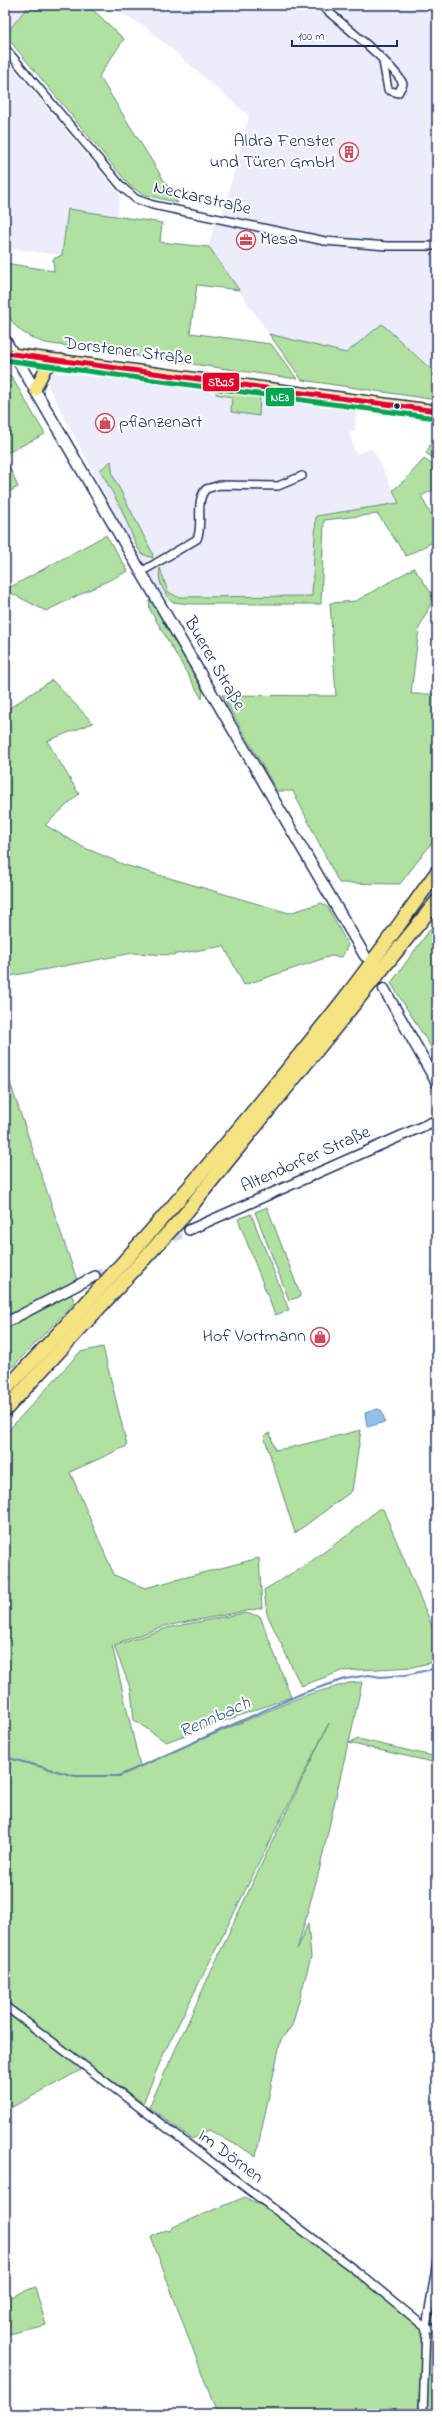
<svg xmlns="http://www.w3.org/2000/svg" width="442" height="2419" viewBox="0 0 442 2419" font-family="'Indie Flower',sans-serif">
<rect width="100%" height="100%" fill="#fff"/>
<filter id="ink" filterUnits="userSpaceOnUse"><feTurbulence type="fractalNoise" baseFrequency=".025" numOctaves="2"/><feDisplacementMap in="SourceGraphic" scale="8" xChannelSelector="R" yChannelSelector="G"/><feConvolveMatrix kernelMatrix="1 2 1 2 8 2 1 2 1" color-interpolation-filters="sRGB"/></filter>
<g filter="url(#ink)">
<g fill="#ececfa">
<polygon points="5,5 29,5 5,35"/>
<polygon points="106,5 437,5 437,373 382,324 346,353 269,334 209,247 214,224 223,213 249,116 146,27"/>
<polygon points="5,58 120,195 117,217 68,209 62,255 5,248"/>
<polygon points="53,372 216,390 356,411 355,431 349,433 356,454 371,449 374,451 399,503 378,514 324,520 321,604 166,602 121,525 48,386 49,374"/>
</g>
<g fill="#b1e1a0" stroke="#66887f">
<polygon points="29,5 88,5 124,39 99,76 178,203 142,194 130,186 5,35"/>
<path d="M68 209 162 223 160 242 209 247 239 290 197 285 190 333 271 344 297 379 45 343C0 328 5 305 5 263L54 271 53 259 62 255Z"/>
<polygon points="382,324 437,375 437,400 302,380 269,334 346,353"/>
<polygon points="5,372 11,376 45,434 5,454"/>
<polygon points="216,390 260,397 259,416 231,412 232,397 216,394"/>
<polygon points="434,439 437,440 437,461 426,453"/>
<polygon points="5,457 18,487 5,494"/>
<path d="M424 459 437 468V488L421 496 437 526V540L406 556 378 514 324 520 321 604H192L172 602C163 592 157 580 160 568L168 592 178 597 312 596 316 516 399 503 393 490 406 479Z"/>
<polygon points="111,461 113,476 152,552 153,558 142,554 137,547 121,508 100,470"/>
<polygon points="106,535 128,571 46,611 5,590"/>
<polygon points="414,568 434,597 419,628 411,694 437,694 437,836 400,884 339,883 293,791 277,791 222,695 336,696 330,603 356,601"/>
<polygon points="149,600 153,603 203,691 202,699 150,610"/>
<polygon points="52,680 93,723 47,741 79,794 45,825 83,847 125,865 289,913 322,903 328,908 348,945 342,957 331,956 244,985 224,946 171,955 133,953 5,977 5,711"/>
<polygon points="437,920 437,1057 391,983"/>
<polygon points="5,1068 77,1280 5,1317"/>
<polygon points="267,1207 300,1294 300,1297 289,1300 255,1212"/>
<polygon points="251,1214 289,1310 275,1315 238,1219"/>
<polygon points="71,1294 75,1302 5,1375 5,1329"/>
<polygon points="103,1347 127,1446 70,1472 114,1575 145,1588 259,1558 262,1608 165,1626 112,1645 140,1766 303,1696 349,1683 362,1682 349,1743 358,1739 437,1757 437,1763 348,1743 319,1871 297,1950 308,1923 311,1957 292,2026 281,2039 256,2156 209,2130 192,2139 149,2107 232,1926 329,1723 163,2055 143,2103 90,2065 5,2111 5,1434 80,1352"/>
<polygon points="361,1430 352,1491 295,1533 264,1436 270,1433 275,1450 289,1448"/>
<polygon points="378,1509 383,1509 437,1638 437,1661 413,1667 342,1671 301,1686 267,1614 264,1590 310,1562 352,1532"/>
<polygon points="244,1613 260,1616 291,1697 166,1742 134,1720 131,1690 114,1646 167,1628"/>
<polygon points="245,2197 274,2212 424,2329 418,2414 229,2414 216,2411 151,2237 166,2230 170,2231 173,2227"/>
<polygon points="35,2287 46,2325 5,2335 5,2299"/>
<polygon points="437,2299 437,2326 431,2326"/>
<polygon points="429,2334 437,2334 437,2414 424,2414"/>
</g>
<polygon fill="#92c0ec" stroke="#6286b3" points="378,1409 382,1411 385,1422 367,1427 365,1413"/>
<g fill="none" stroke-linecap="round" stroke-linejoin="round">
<polyline stroke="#6286b3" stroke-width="2" points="5,1757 75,1776 119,1776 303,1693 345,1679 369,1675 380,1677 406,1675 437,1668"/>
<g stroke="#d1d5df" stroke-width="9" stroke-dasharray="9 4.5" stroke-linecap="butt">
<polyline points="161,1244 189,1230"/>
<polyline points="95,1276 117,1266"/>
</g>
<defs>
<g id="minor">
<path d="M321 5C338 21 396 66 403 84L398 93 388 90 383 61"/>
<polyline points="5,48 122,187 136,199 153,205 325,241 387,246 437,246"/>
<path d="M141 572 197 539C204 524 194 502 206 489L220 485 278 486 302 476"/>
<polyline points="5,2006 359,2273 426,2328 437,2328"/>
<polyline points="423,2414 426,2328 437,2261"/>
</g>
<g id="tertiary">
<polyline points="5,339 14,354"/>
<polyline points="189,1230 437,1120"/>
<polyline points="5,1323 95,1276"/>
</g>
<g id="secondary">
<polyline points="14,354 365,956"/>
<polyline points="384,989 437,1083"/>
</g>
<g id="primary">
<polyline points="5,353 437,411"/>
<polyline points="35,390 46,367 60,360"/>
</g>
<g id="motorway">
<path d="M5 1390C123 1267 235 1137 341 1003 374 961 405 916 437 872"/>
<polyline points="5,1410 180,1220 437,901"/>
</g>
</defs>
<use href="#minor" stroke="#1b2f5e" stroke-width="10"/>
<use href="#tertiary" stroke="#1b2f5e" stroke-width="12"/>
<use href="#secondary" stroke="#1b2f5e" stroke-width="13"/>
<use href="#primary" stroke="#1b2f5e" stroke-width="14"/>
<use href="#motorway" stroke="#1b2f5e" stroke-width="16"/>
<use href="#minor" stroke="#fff" stroke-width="7"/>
<use href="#tertiary" stroke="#fff" stroke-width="9"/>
<use href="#secondary" stroke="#fff" stroke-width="10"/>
<use href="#primary" stroke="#f5e382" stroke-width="11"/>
<use href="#motorway" stroke="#f5e382" stroke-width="13"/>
<defs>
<polyline id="bus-1" points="5,353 437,411"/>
<polyline id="bus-2" points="5,360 436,418"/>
</defs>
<use href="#bus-1" stroke="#fff" stroke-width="8"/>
<use href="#bus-2" stroke="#fff" stroke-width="8"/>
<use href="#bus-1" stroke="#e4002b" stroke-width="5"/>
<use href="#bus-2" stroke="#00a651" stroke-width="5"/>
</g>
</g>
<defs>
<symbol id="building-ring" viewBox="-11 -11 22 22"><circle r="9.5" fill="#fff" stroke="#d1495b" stroke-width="1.5"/><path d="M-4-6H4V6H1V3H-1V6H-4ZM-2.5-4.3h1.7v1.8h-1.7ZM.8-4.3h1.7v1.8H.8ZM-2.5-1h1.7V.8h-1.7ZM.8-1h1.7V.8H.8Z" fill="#d1495b"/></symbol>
<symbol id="office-ring" viewBox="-11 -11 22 22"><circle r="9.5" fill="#fff" stroke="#d1495b" stroke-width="1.5"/><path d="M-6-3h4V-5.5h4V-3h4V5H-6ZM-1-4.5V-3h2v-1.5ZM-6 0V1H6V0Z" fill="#d1495b"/></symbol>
<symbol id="shop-ring" viewBox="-11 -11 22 22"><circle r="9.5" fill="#fff" stroke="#d1495b" stroke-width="1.5"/><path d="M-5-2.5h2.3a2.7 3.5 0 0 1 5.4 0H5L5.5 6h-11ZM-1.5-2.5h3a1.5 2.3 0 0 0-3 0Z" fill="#d1495b"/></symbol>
</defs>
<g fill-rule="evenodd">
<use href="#building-ring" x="338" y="141" width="22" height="22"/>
<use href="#office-ring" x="235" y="229" width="22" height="22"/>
<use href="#shop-ring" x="94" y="412" width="22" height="22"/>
<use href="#shop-ring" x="309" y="1326" width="22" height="22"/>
</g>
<circle fill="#1b2f5e" stroke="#fff" stroke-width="1.5" cx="397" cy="406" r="3.5"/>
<g text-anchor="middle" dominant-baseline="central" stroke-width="4" stroke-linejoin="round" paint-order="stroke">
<g font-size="18" fill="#1b2f5e" stroke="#fff" text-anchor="end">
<text x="335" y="142">Aldra Fenster<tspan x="335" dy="21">und Türen GmbH</tspan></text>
<text x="260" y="240" text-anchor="start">Mesa</text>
<text x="119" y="423" text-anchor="start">pflanzenart</text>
<text x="306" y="1337">Hof Vortmann</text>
</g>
<g font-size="18" fill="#1b2f5e" stroke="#fff">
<text transform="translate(202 199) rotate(13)">Neckarstraße</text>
<text transform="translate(128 352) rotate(7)">Dorstener Straße</text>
<text transform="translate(214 664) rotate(60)">Buerer Straße</text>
<text transform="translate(306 1160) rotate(-24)">Altendorfer Straße</text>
<text transform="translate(230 2157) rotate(37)">Im Dörnen</text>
</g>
<g font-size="19" font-style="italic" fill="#3f5a89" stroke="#fff">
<text transform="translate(215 1718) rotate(-24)">Rennbach</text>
</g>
</g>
<g stroke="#fff" stroke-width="1.5">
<rect x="202" y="372" width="38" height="20" rx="4" fill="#e4002b"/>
<rect x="265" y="387" width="30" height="20" rx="4" fill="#00a651"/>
</g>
<g font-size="11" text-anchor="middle" font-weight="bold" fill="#fff">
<text x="221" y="386">SB25</text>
<text x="280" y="401">NE3</text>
</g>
<rect width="442" height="2419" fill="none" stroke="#fff" stroke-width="20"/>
<rect x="10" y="10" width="422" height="2399" fill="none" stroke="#1b2f5e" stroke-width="1.5" filter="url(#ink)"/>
<path d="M292 40v6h105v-6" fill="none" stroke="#1b2f5e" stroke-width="2"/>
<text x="298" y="40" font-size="12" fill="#1b2f5e" stroke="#ffffff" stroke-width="3" paint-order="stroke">100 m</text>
</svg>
